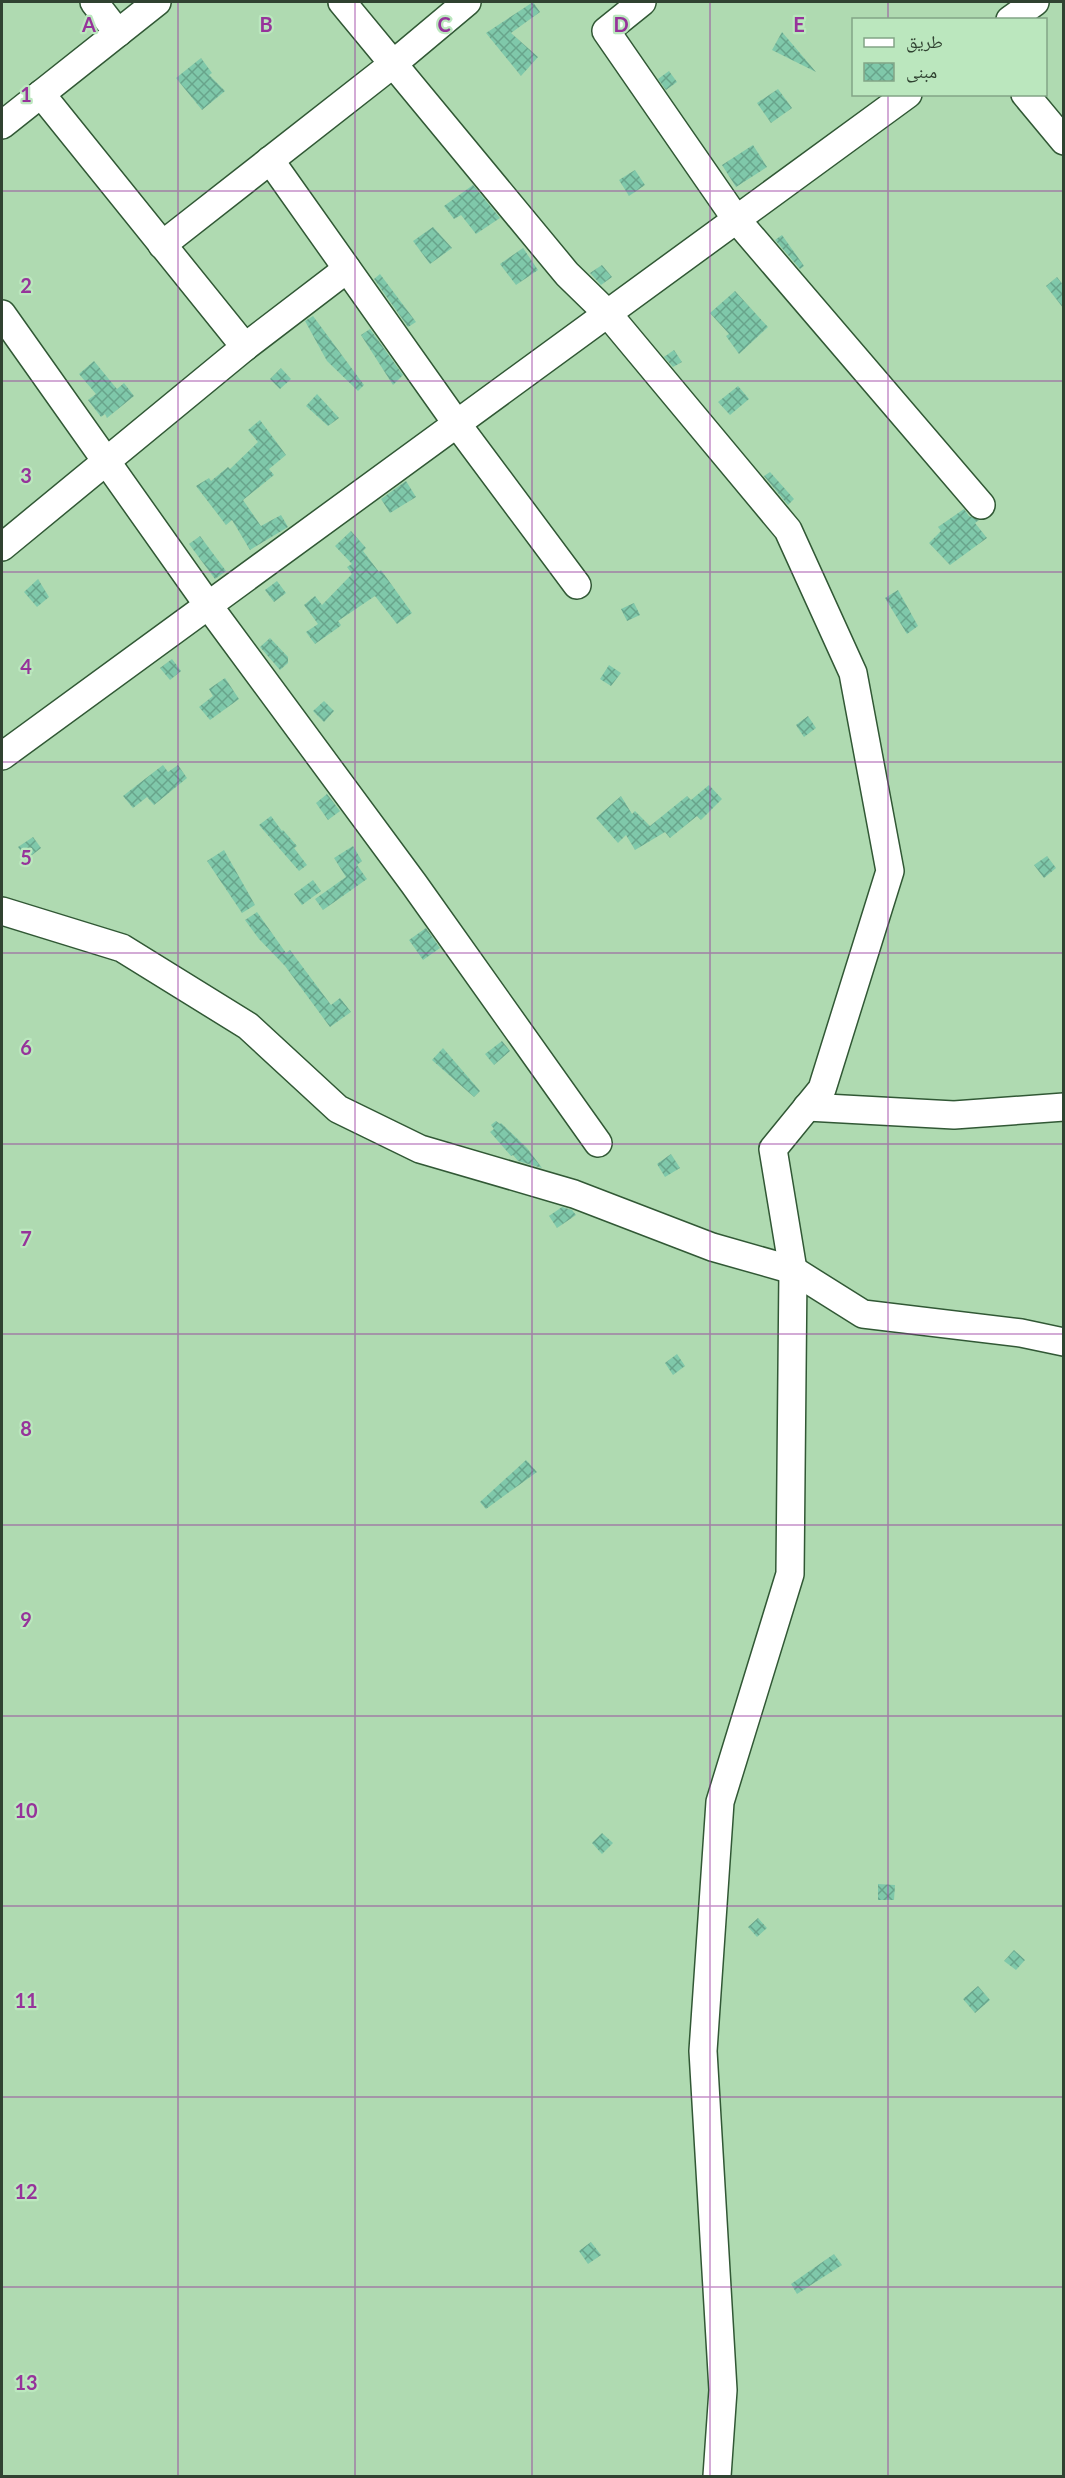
<svg xmlns="http://www.w3.org/2000/svg" width="1065" height="2478" viewBox="0 0 1065 2478" font-family="Lato,'Noto Naskh Arabic',sans-serif">
<defs>
<pattern id="building-cross-hatch" width="8" height="8" patternUnits="userSpaceOnUse" patternTransform="scale(1.5)"><rect width="8" height="8" fill="#7fc8aa"/><path d="M0 0l8 8M0 8l8-8" fill="none" stroke="#68a48b"/></pattern>
</defs>
<rect width="100%" height="100%" fill="#afdab1"/>
<g fill="url(#building-cross-hatch)">
<polygon points="533,2 540,12 511,33 538,57 521,76 486,33"/>
<polygon points="782,32 816,72 772,50"/>
<polygon points="201,58 212,73 209,75 225,91 202,110 176,78"/>
<polygon points="669,71 677,82 666,90 658,79"/>
<polygon points="778,89 792,108 771,123 757,103"/>
<polygon points="753,145 767,167 736,187 722,165"/>
<polygon points="635,170 645,185 629,196 619,180"/>
<polygon points="473,185 500,218 476,234 461,215 454,219 444,206"/>
<polygon points="433,227 452,248 430,264 413,241"/>
<polygon points="782,235 804,266 800,269 775,240"/>
<polygon points="523,248 538,270 516,285 500,264"/>
<polygon points="602,265 612,277 601,285 590,273"/>
<polygon points="380,274 416,322 408,327 374,279"/>
<polygon points="1057,277 1064,286 1064,309 1046,286"/>
<polygon points="735,291 768,327 739,354 726,336 729,334 710,313"/>
<polygon points="313,316 364,385 358,391 327,361 305,321"/>
<polygon points="370,329 403,375 393,385 361,335"/>
<polygon points="674,350 682,362 673,367 664,357"/>
<polygon points="94,361 117,389 124,383 134,396 107,418 105,414 101,417 88,400 96,394 79,374"/>
<polygon points="281,368 291,379 280,389 270,379"/>
<polygon points="738,386 749,399 730,415 718,402"/>
<polygon points="317,394 339,418 328,426 306,406"/>
<polygon points="260,420 286,455 269,469 274,475 243,500 261,526 281,515 288,527 250,550 232,520 226,525 196,486 209,478 211,481 228,467 230,469 258,442 248,430"/>
<polygon points="770,472 794,499 788,505 764,476"/>
<polygon points="406,481 416,497 390,513 381,499"/>
<polygon points="964,509 969,516 979,520 975,523 987,538 950,565 929,543 941,531 938,527"/>
<polygon points="351,531 366,548 363,551 379,572 381,570 412,613 397,624 375,596 338,621 341,625 339,627 315,644 306,632 318,624 304,605 315,596 322,605 352,574 347,567 352,564 335,546"/>
<polygon points="200,536 226,571 215,579 189,544"/>
<polygon points="38,579 49,597 37,607 24,592"/>
<polygon points="277,581 286,593 274,602 265,590"/>
<polygon points="898,590 918,626 907,634 885,598"/>
<polygon points="634,603 640,615 627,621 621,609"/>
<polygon points="270,638 288,657 288,663 280,670 260,647"/>
<polygon points="172,659 181,671 170,680 160,668"/>
<polygon points="609,665 621,673 611,686 600,679"/>
<polygon points="225,678 239,699 210,720 199,707 213,696 209,689"/>
<polygon points="324,701 334,711 324,722 313,711"/>
<polygon points="808,716 816,728 804,737 796,725"/>
<polygon points="163,765 168,772 178,765 187,778 154,805 147,797 133,808 123,796"/>
<polygon points="709,785 722,799 701,820 697,816 670,838 665,832 635,850 626,835 618,843 596,818 621,796 632,814 635,811 650,826 687,796 691,800"/>
<polygon points="327,794 340,811 328,820 316,803"/>
<polygon points="271,816 282,831 283,830 297,846 294,848 307,865 299,871 259,825"/>
<polygon points="33,837 41,848 27,859 18,847"/>
<polygon points="353,846 362,861 357,865 367,879 323,910 315,899 346,877 334,858"/>
<polygon points="224,850 255,905 242,913 207,861"/>
<polygon points="1047,856 1056,868 1044,878 1034,865"/>
<polygon points="313,880 321,891 302,905 294,894"/>
<polygon points="257,912 286,953 290,950 331,1005 340,998 351,1012 330,1027 285,966 259,939 245,920"/>
<polygon points="426,928 440,948 423,960 409,940"/>
<polygon points="502,1041 510,1051 494,1065 485,1054"/>
<polygon points="443,1048 480,1091 474,1097 432,1060"/>
<polygon points="496,1121 500,1124 501,1123 527,1148 542,1168 518,1161 513,1155 511,1156 490,1132 494,1129 491,1125"/>
<polygon points="671,1154 680,1168 665,1177 657,1164"/>
<polygon points="562,1207 572,1210 576,1215 557,1228 549,1216"/>
<polygon points="677,1354 685,1366 673,1375 665,1363"/>
<polygon points="526,1460 537,1472 486,1509 480,1502"/>
<polygon points="602,1833 613,1843 602,1854 592,1843"/>
<polygon points="878,1884 895,1885 894,1900 878,1900"/>
<polygon points="758,1918 767,1928 757,1937 748,1927"/>
<polygon points="1014,1950 1025,1960 1016,1970 1004,1961"/>
<polygon points="978,1986 990,2000 975,2013 963,1999"/>
<polygon points="591,2242 601,2255 588,2264 579,2251"/>
<polygon points="834,2254 842,2265 797,2294 791,2284"/>
</g>
<g fill="none" stroke-linecap="round" stroke-linejoin="round">
<defs>
<g id="minor">
<polyline points="94,2 118,33"/>
<polyline points="342,2 567,274 608,314 788,530 853,673 890,871 822,1089 773,1149 793,1270 790,1574 720,1802 703,2051 723,2390 717,2476"/>
<polyline points="642,2 606,31 736,219 981,505"/>
<polyline points="1010,20 1035,2"/>
<polyline points="41,94 245,347"/>
<polyline points="1025,94 1064,141"/>
<polyline points="2,125 157,2"/>
<polyline points="270,160 457,424 577,585"/>
<polyline points="162,245 393,64 467,2"/>
<polyline points="2,314 208,605 414,884 598,1143"/>
<polyline points="2,547 245,347 347,269"/>
<polyline points="2,756 908,94"/>
<polyline points="2,911 122,948 248,1026 338,1109 420,1149 574,1194 712,1247 793,1270 863,1314 1021,1333 1064,1342"/>
<polyline points="807,1107 954,1115 1064,1107"/>
</g>
</defs>
<use href="#minor" stroke="#315835" stroke-width="30"/>
<use href="#minor" stroke="#fff" stroke-width="27"/>
</g>
<path fill="none" stroke="#96339a" stroke-width="1.5" stroke-opacity="0.55" d="M178 2V2476M355 2V2476M532 2V2476M710 2V2476M888 2V20M888 94V2476M2 191H1064M2 381H1064M2 572H1064M2 762H1064M2 953H1064M2 1144H1064M2 1334H1064M2 1525H1064M2 1716H1064M2 1906H1064M2 2097H1064M2 2287H1064"/>
<g font-size="20" text-anchor="middle" font-weight="bold" fill="#96339a" stroke="#bbe7be" stroke-width="4.5" stroke-linejoin="round" paint-order="stroke">
<text x="89" y="32">A</text>
<text x="266" y="32">B</text>
<text x="444" y="32">C</text>
<text x="621" y="32">D</text>
<text x="799" y="32">E</text>
<text x="26" y="102">1</text>
<text x="26" y="293">2</text>
<text x="26" y="483">3</text>
<text x="26" y="674">4</text>
<text x="26" y="865">5</text>
<text x="26" y="1055">6</text>
<text x="26" y="1246">7</text>
<text x="26" y="1436">8</text>
<text x="26" y="1627">9</text>
<text x="26" y="1818">10</text>
<text x="26" y="2008">11</text>
<text x="26" y="2199">12</text>
<text x="26" y="2390">13</text>
</g>
<rect width="1065" height="2478" fill="none" stroke="#304231" stroke-width="6"/>
<rect x="852" y="18" width="195" height="78" fill="#bbe7be" stroke="#83a586" stroke-width="1.5"/>
<rect x="864" y="38" width="30" height="9" fill="#ffffff" stroke="#83a586" stroke-width="1.5"/>
<text x="906" y="48" font-size="18" fill="#304231">طريق</text>
<rect x="864" y="63" width="30" height="18" fill="url(#building-cross-hatch)" stroke="#83a586" stroke-width="1.5"/>
<text x="906" y="78" font-size="18" fill="#304231">مبنى</text>
</svg>
